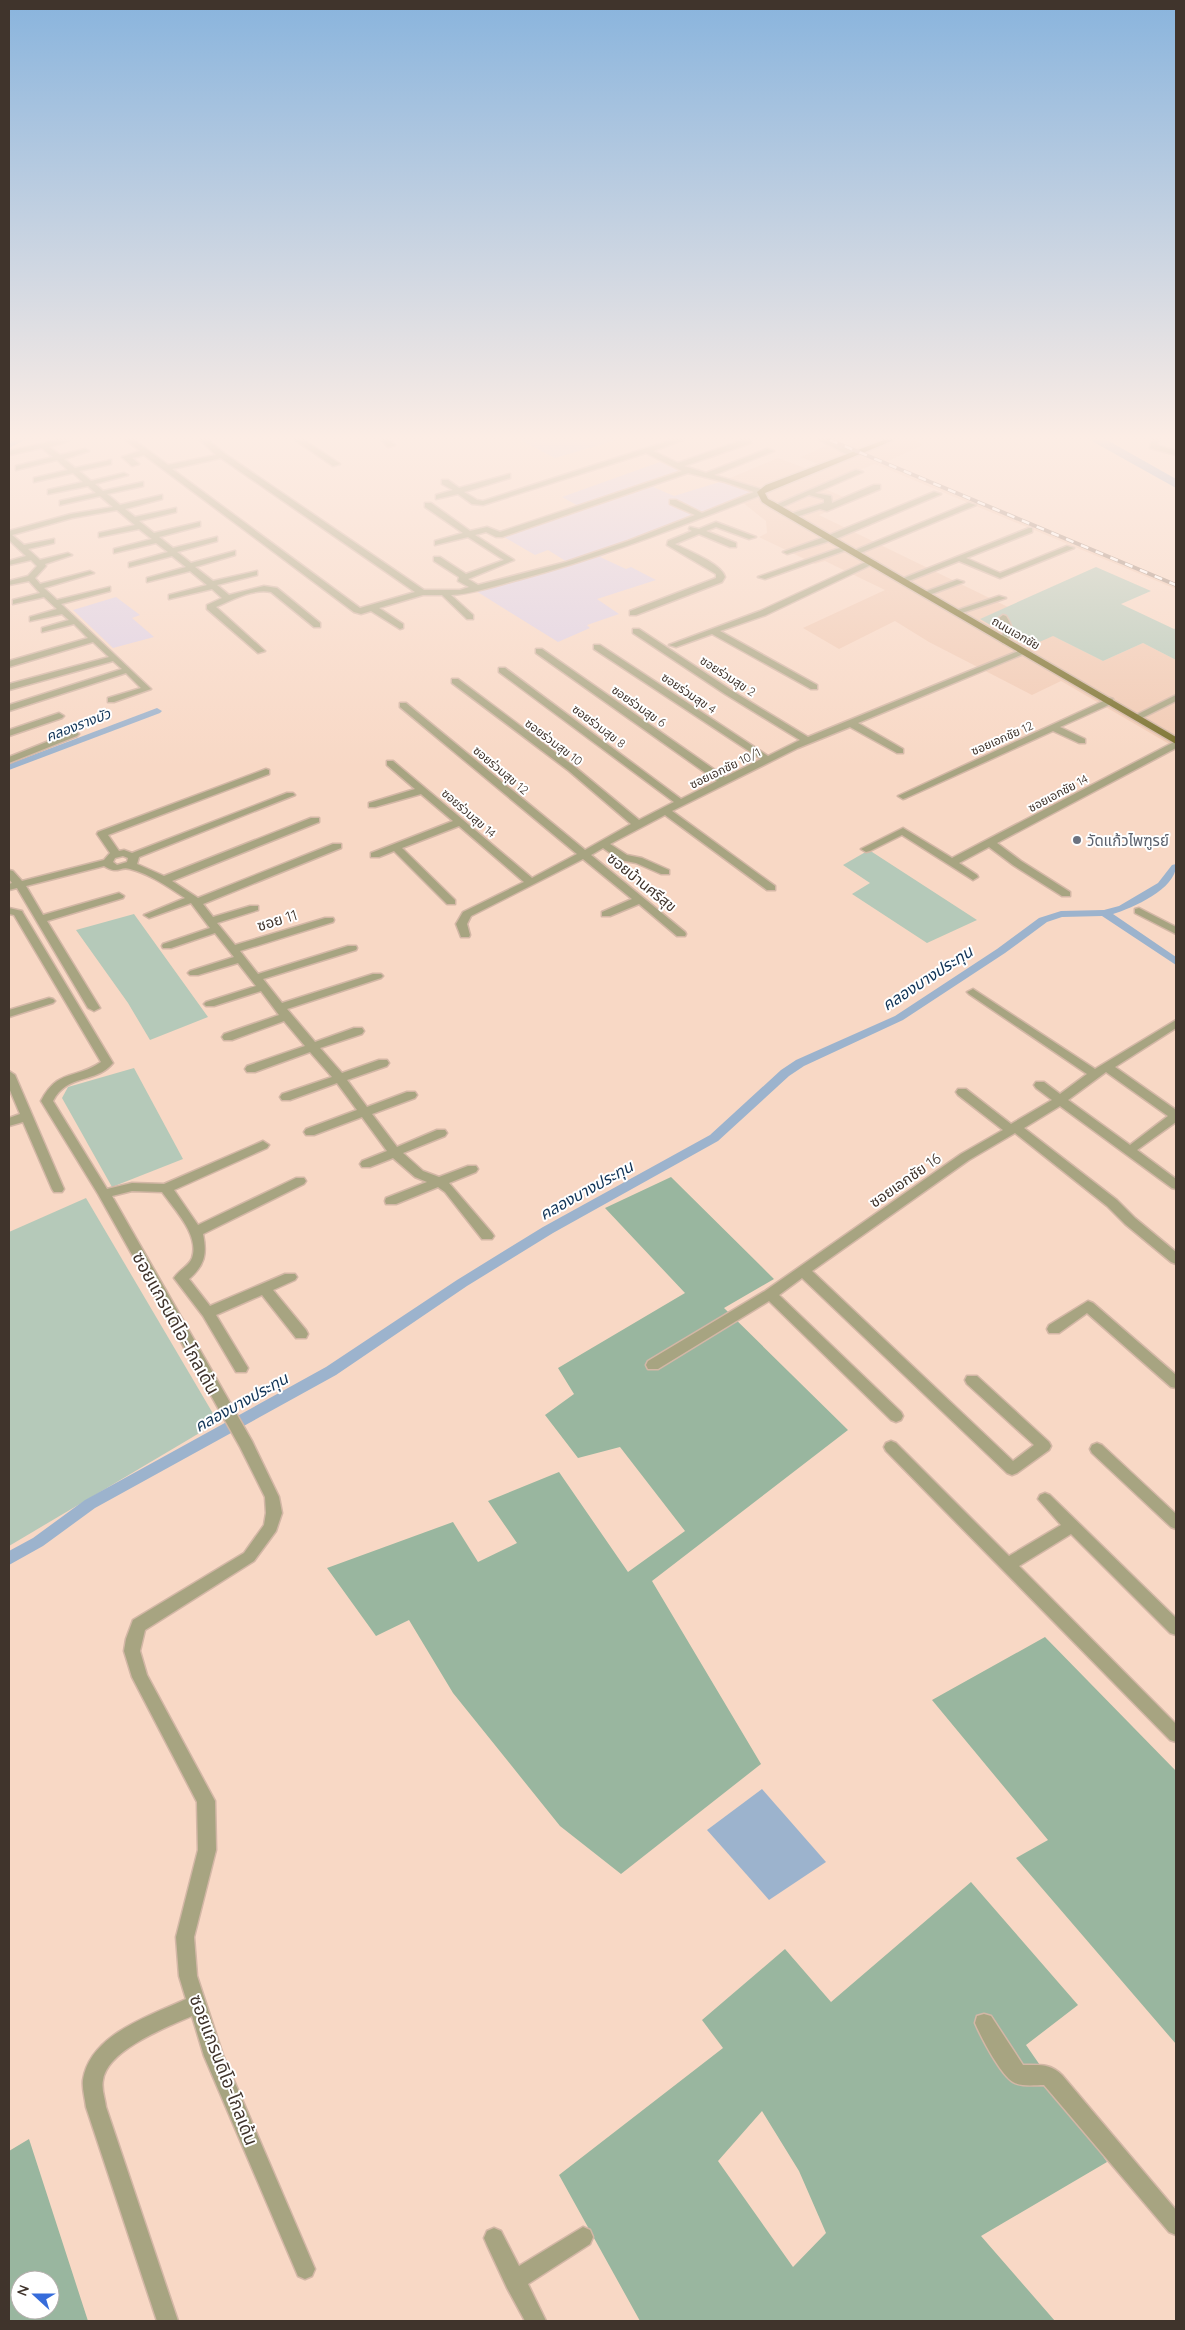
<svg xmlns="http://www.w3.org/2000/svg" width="1185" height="2330" viewBox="0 0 1185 2330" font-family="Quicksand,'Noto Sans Thai',sans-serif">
<rect width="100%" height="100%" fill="#f8d8c5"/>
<polygon fill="#f1cab3" points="827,440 835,440 847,445 860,440 914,440 923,445 886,462 1176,583 1176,589 875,464 818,486 853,501 819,515 1008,607 981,619 1053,636 1103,661 1143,643 1176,660 1176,748 1061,681 1032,695 929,642 895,621 839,649 803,628 885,590 825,561 815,564 759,537 767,533 766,521 742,502 723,481 778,458 808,469 818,464 801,457 832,443"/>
<g fill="#ddd0e4">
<polygon points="660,462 687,474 653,487 674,496 723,481 752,492 756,496 600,557 626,569 631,567 656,580 597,599 619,614 587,625 590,628 558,642 476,591 572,565 548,550 535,555 504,537 584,509 562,497"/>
<polygon points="116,597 140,615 132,618 154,637 113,648 73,610"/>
</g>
<polygon fill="#d8d2e7" points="520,440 617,440 555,458"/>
<g fill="#b5c9b9">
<polygon points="1096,567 1151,591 1121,604 1174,629 1176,628 1176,660 1143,643 1103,661 1053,636 1028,647 980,619"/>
<polygon points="869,850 977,920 927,943 852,894 870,883 843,865"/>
<polygon points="134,914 208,1017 150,1040 128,1003 76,930"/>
<polygon points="134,1068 183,1159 112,1187 62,1098 68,1087"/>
<polygon points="86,1198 218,1422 9,1546 9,1232"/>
</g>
<g fill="#99b69f" fill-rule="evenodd">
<polygon points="671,1177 774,1279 724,1308 848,1430 652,1581 761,1764 621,1874 560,1826 453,1693 409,1620 376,1636 327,1568 453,1522 478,1562 517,1543 488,1501 559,1472 628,1572 685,1531 620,1447 578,1458 545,1415 574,1394 558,1368 685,1293 605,1208"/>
<polygon points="1045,1637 1176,1771 1176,2044 1016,1858 1048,1840 932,1700"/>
<path d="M971 1882 1078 2005 1026 2045 1107 2162 981 2236 1055 2321H640L559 2175 723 2048 702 2020 785 1949 831 2002ZM762 2111 799 2171 826 2233 793 2267 718 2161Z"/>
<path d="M29 2139 88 2321H9V2151ZM20 2280H50V2310H20Z"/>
</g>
<polygon fill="#9cb3cd" points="762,1789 826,1862 769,1900 707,1830"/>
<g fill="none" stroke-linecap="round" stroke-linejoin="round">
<g fill="#9cb3cd" fill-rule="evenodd">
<polygon points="15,440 25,440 9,448 9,443"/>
<polygon points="157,708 162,711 160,713 9,770 9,764"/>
<path d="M1176 864C1178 888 1133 908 1113 914L1176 957V965L1102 916 1062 917 1047 922 1005 953 903 1020 804 1066 789 1076 718 1141 553 1233 467 1286 336 1375 95 1508 43 1546 9 1565V1551L33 1538 85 1500 326 1367 457 1280 543 1227 710 1135 781 1070 796 1060 895 1016 997 949 1039 918 1061 911 1104 910 1119 906 1158 883 1172 865Z"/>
</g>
<polygon fill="#9cb3cd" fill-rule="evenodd" points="1090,440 1107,440 1176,479 1176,488"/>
<defs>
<g id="minor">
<path d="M58 440 69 441 49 447 60 455 85 449 89 451 64 459 75 468 111 460V464L79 471 91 481 124 473 128 475 95 484 103 491 143 482V486L107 494 120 505 162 495V499L125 509 135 517 176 508V512L139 521 154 533 200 522V526L159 537 173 548 217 537V541L177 552 191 563 235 551V555L195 567 213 581 257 571V575L217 585 229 595 264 586 277 588 320 623V627H314L271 592C254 588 231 600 216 607L265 651 258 653 207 609V605L222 598 212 589 169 599V595L207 585 190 571 147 582V578L186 567 172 556 129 567V563L168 552 156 543 114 553V549L152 539 139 529 99 537V533L135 525 117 510 72 518 12 535 24 545 54 539V543L28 549 40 560 68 553 72 555 45 564 46 566 35 578 40 584 90 571 94 573 44 588 57 600 110 587V591L61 604 151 689 114 702H108V698L141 688 126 673 9 711V705L122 669 113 661 9 690V684L109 657 93 642 9 667V661L88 638 74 624 42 632V628L69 620 62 614 30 621V617L57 609 44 597 13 604V600L40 593 29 581 9 585V581L28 576 37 566 31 560 9 565V561L26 556 9 540V531L71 514 113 507 100 496 60 505V501L96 493 88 486 48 494V490L83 482 73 473 34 482V478L68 470 57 460 16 470V466L53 457 42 448 9 455V451Z"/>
<path d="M126 440H134L168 465 216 455 200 440H208L225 454 424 590H460L469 587 458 581 459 577 434 561V557H440L466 574 504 560 468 537 435 545V541L463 533 425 507V503H431L470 531 487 527 500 532 682 471 646 453 483 505 472 504 458 494 436 499V495L453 490 442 484V480H448L459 488 510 474V478L464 492 477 500 483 501 672 440H683L653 451 678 463 743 440H751V443L684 466 706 473 767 449 774 451 714 475 764 490V494C683 525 604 557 521 579 498 585 474 594 451 595L473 615V619H467L442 595H423L379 608 403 624V628L400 629 371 611 361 614 354 612 144 455 132 458 139 464 132 466 122 457 140 451ZM221 458 415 592 360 608 172 469ZM688 473 725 482 754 492 702 513 676 500H670V504L695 515 628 541 566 562 478 585 468 579 514 560 475 535 486 532 496 537H502Z"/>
<polygon points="295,440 304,440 340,464 333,466"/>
<polygon points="381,440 389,440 395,445 388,447"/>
<polygon points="820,440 830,440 857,454 850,456"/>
<polygon points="1152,440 1159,440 1157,445 1176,451 1176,455 1150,448"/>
<polygon points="856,470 863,472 815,493 831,496 832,503 874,485 880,485 880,489 827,511 820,509 793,518 790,518 790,514 824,503 824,499 809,495 778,509 771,507"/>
<polygon points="934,492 941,494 833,540 787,554 783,552 827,536"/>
<polygon points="969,503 976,505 858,554 851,552"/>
<path d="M716 522 756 537 749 539 716 527 706 531 736 543V547H730L699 534 675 544C687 550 722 564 725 577L722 582 636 615H630V611L716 578V574L667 545 668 541 692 531 689 529 690 527 699 529Z"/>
<polygon points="1029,528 1032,528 1032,532 966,558 1000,573 1067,546 1074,548 1000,578 959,561 906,582 899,580"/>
<polygon points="845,546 852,548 765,579 758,577"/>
<polygon points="870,560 877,562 766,615 720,631 817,685 817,689 811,689 712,634 676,647 669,645 760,611"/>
<polygon points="957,580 964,582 929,595 922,593"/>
<polygon points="999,596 1006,598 959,614 952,612"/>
<path d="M1003 615 1006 616C1013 627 1016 636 1003 643L999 640C1006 630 1005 628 999 618Z"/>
<polygon points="633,629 639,629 731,690 808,737 1021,650 1028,652 858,723 903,749 903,753 897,753 850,727 798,748 672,811 775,886 775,890 767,890 665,815 610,844 627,855 642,858 669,870 669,874 661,874 636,863 620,860 603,848 591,855 685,932 686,934 685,936 677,936 639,904 610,916 602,916 602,912 632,899 583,859 471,916 467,924 470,935 469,937 461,937 456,924 463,912 524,882 459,826 402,848 455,900 455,904 447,904 394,851 379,857 371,857 371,853 453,821 421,794 375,807 369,807 369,803 415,789 387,765 387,761 393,761 532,878 577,854 400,707 400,703 406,703 585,850 631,824 569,771 452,683 452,679 458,679 575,767 639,820 674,802 499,672 499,668 505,668 681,799 717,781 536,653 536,649 542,649 725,777 761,759 594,649 594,645 600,645 768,756 800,740 725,694 633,633"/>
<polygon points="1176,695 1176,701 1140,719 1134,719 1132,717"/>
<polygon points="1110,698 1113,699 1113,703 1060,727 1085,739 1085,743 1079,743 1053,731 906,798 903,799 898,796"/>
<polygon points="59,713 64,716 62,718 9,736 9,730"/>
<polygon points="74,731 79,734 77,736 9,763 9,757"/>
<polygon points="1176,741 1176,748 997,843 1021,861 1070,892 1070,896 1062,896 1013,865 989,847 959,863 977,875 978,877 973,880 902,835 870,851 866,852 861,849 903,828 952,858"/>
<path d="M266 769 269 770V774L108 835 119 851 124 850 132 853 287 793H293L295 795 139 857 137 864 164 876 311 818H319V822L172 881 198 898 333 844H341V848L203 904 213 917 250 906H258V910L217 923 235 945 325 918H333L334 920 333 922 240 951 258 974 348 946H356L357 948 356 950 263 979 282 1003 373 974H381L383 976 381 978 287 1009 315 1042 354 1028H362L364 1031 362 1034 320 1048 342 1073 379 1060H387L389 1063 387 1066 347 1080 367 1107 407 1092H415L417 1095 415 1098 372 1114 397 1147 437 1130H445L447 1133 445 1136 403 1153 423 1171 439 1177 468 1166H476L478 1169 476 1172 449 1183 492 1233 494 1236 492 1239H482L445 1192 438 1187 396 1204H386L385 1201 386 1198 427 1182 415 1177 393 1158 370 1167H362L360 1164 362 1161 387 1151 362 1117 314 1135H306L304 1132 306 1129 357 1110 337 1083 290 1100H282L280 1097 282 1094 332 1077 310 1052 255 1072H247L245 1069 247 1066 305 1046 284 1021 232 1040H224L222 1037 224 1034 279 1015 261 991 214 1006H206L204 1004 206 1002 256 986 238 963 198 975H190L188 973 190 971 234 957 215 933 171 948H163L162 946 163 944 210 928 191 903 149 918 144 915 185 898C168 887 150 874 130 869 119 866 119 875 104 866L26 886 43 915 119 893 124 896 123 898 47 921 100 1008 94 1011 88 1008 17 888 9 890V884L12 883 9 879V870L13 871 22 881 104 860 110 853 97 834 98 832ZM123 856 128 858 127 862 117 865 113 862 115 858Z"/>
<path d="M9 908 22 911 23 913 113 1063C96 1084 67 1073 53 1101L107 1189 132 1183 164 1184 263 1141 269 1145 267 1148 174 1190 198 1225 296 1178H304L306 1181 304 1184 203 1234C207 1254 205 1265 189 1279L210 1306 285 1274H295L297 1277 295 1280 273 1290 306 1330 308 1334 306 1338H296L262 1295 216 1315 248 1368 246 1372H236L203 1316 174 1278C179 1270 189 1266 192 1258 200 1235 174 1209 162 1192L132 1191 112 1196 252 1441 279 1497 282 1513 276 1531 254 1561 145 1630 140 1651 147 1675 215 1801 216 1850 194 1937 197 1976 223 2055 315 2269 312 2276 305 2279 298 2276 204 2056 192 2016C167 2027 107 2050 103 2080 101 2089 105 2098 106 2107L178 2321H157L86 2107C85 2098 82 2089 83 2080 90 2034 150 2016 186 1999L179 1976 176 1937 198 1850 197 1802 132 1677 124 1651 126 1639 133 1620 244 1553 264 1525 266 1513 265 1497 240 1447 98 1194 41 1101C58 1068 75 1080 101 1062L14 915 9 914Z"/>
<polygon points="1139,908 1176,927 1176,934 1135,913 1135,909"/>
<path d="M973 989 1095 1069 1176 1020V1028L1115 1067 1176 1110V1122L1137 1150 1176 1179V1189L1172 1188 1060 1106 1024 1128 1117 1200 1135 1218 1176 1252V1264L1171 1262 1125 1224 1107 1206 1015 1133 969 1160 812 1271 1013 1461 1034 1445 967 1384 965 1380 967 1376H977L1049 1442 1051 1446 1049 1450 1017 1473 1012 1475 1007 1473 802 1278 779 1295 901 1412 903 1416 901 1420 896 1422 891 1420 769 1301 658 1369H648L646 1365 648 1361 765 1291 961 1154 1003 1130 958 1095 956 1092 958 1089H966L1011 1124 1052 1100 1036 1088 1034 1085 1036 1082H1044L1060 1094 1087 1074 969 994 967 992ZM1106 1072 1168 1116 1130 1145 1068 1100Z"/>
<polygon points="49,998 53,999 55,1001 53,1003 9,1017 9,1010"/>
<polygon points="9,1071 15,1075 64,1189 62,1192 54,1192 52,1189 23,1122 9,1126 9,1118 20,1114 9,1088"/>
<polygon points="1088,1301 1093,1303 1176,1375 1176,1388 1171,1387 1087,1313 1059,1333 1049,1333 1047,1329 1049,1325"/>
<polygon points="891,1441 896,1443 1009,1556 1061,1525 1038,1499 1040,1495 1045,1493 1050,1495 1176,1618 1176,1635 1170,1633 1071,1534 1019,1566 1176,1724 1176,1742 1170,1740 886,1451 884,1447 886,1443"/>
<polygon points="1097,1443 1102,1445 1176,1514 1176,1529 1171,1527 1092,1453 1090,1449 1092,1445"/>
<path d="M984 2014 991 2016 1023 2065C1039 2065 1050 2063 1062 2075L1176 2210V2235L1169 2232 1044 2085C1035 2085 1021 2087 1013 2082 1000 2074 981 2037 975 2023L977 2016Z"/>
<polygon points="583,2227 590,2230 593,2237 590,2244 528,2284 546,2321 525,2321 507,2288 487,2245 484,2238 487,2231 494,2228 501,2231 519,2266"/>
</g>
<polygon id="major" points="884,440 894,440 765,493 768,499 774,502 1176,737 1176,744 768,506 762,502 757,492 766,485"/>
</defs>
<use href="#minor" stroke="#d3b7a6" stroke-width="3"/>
<use href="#major" stroke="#d3b7a6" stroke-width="3"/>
<use href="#minor" fill="#a7a481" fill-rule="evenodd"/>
<use href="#major" fill="#79702c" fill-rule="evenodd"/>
<defs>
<polyline id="rail" points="830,440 1176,585"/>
</defs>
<use href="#rail" stroke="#a28c7e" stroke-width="4"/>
<use href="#rail" stroke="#fff" stroke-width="2.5" stroke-dasharray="8" stroke-linecap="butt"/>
</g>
<linearGradient id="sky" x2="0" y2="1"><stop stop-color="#89b4dd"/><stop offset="0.57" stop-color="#fcede5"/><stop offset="1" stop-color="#fcede5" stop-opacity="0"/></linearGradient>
<rect width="1185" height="767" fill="url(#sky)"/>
<circle fill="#6b7280" stroke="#fff" stroke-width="2" cx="1077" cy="840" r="5"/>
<g text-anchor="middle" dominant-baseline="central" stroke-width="4" stroke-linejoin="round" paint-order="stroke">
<g font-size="12" fill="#40342c" stroke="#fff">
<text transform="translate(1016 633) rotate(30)">ถนนเอกชัย</text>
<text transform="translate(728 676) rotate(33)">ซอยร่วมสุข 2</text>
<text transform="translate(689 693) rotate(34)">ซอยร่วมสุข 4</text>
<text transform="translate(639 706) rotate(35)">ซอยร่วมสุข 6</text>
<text transform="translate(599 726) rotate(37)">ซอยร่วมสุข 8</text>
<text transform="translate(1002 738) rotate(-24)">ซอยเอกชัย 12</text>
<text transform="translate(554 742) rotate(37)">ซอยร่วมสุข 10</text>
<text transform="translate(725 768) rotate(-26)">ซอยเอกชัย 10/1</text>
<text transform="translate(501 770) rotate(40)">ซอยร่วมสุข 12</text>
<text transform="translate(1058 793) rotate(-28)">ซอยเอกชัย 14</text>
<text transform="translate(469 813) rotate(41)">ซอยร่วมสุข 14</text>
</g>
<g font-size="14" font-style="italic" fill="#103356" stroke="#fff">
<text transform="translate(78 725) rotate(-21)">คลองรางบัว</text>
</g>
<g font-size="15" fill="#5b616d" stroke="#fff" text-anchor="start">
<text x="1087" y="840">วัดแก้วไพฑูรย์</text>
</g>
<g font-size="15" fill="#40342c" stroke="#fff">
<text transform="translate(642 882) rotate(39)">ซอยบ้านศรีสุข</text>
<text transform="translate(277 920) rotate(-17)">ซอย 11</text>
<text transform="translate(905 1180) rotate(-35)">ซอยเอกชัย 16</text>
</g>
<g font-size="16" font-style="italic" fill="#103356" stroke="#fff">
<text transform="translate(927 978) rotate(-33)">คลองบางประทุน</text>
<text transform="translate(586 1190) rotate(-29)">คลองบางประทุน</text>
<text transform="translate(241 1402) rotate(-29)">คลองบางประทุน</text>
</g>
<g font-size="18" fill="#40342c" stroke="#fff">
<text transform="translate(176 1323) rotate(61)">ซอยแกรนดิโอ-โกลเด้น</text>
<text transform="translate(224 2070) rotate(69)">ซอยแกรนดิโอ-โกลเด้น</text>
</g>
</g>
<rect width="1185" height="2330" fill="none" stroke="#40342c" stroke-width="20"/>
<g transform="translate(35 2295) rotate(291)"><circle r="24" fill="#ffffff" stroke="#b3aeab"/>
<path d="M0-4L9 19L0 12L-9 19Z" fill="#366cdb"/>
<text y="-8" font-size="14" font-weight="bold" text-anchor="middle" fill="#40342c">N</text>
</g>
</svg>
